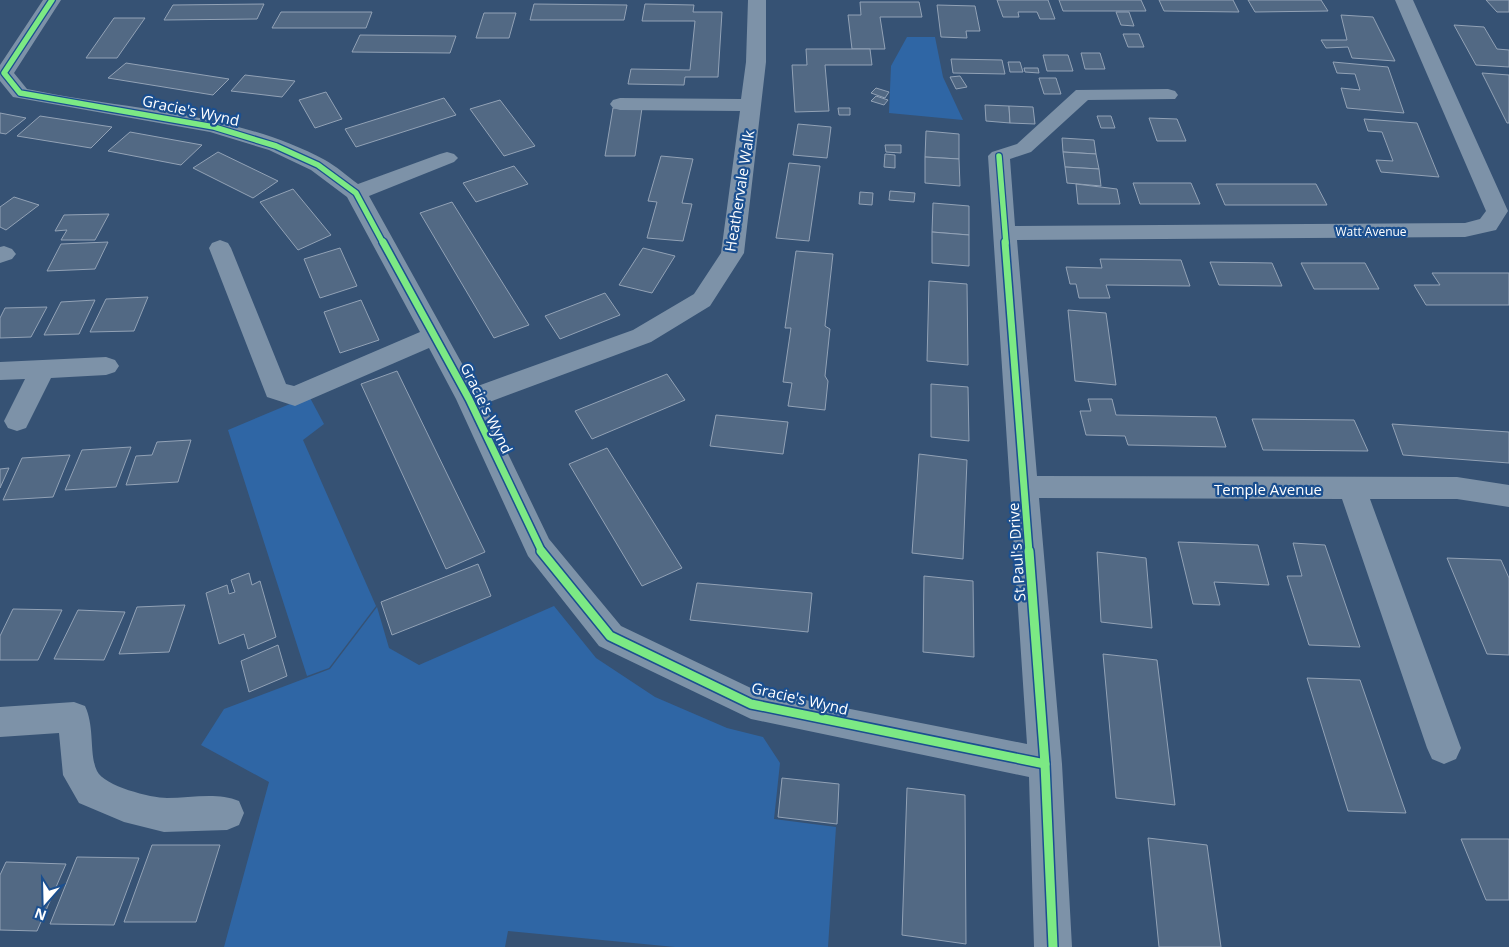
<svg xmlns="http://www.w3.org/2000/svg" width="1509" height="947" viewBox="0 0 1509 947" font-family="'Open Sans',sans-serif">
<rect width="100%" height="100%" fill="#365274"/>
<g fill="#2f66a5">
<polygon points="907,37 935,37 943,77 963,120 889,113 891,66"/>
<polygon points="309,396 324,424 303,440 376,606 329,668 307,676 228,430"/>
<polygon points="554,606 596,658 655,697 727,728 763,737 780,763 774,819 836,827 828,947 675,947 508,931 505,947 224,947 269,782 201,745 224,709 330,669 377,607 389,648 419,665"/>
</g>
<g fill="#526984" stroke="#92a2b6">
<polygon points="997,0 1048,0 1055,19 1040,19 1037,12 1018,12 1019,17 1003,17"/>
<polygon points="1059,0 1141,0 1146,11 1063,11"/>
<polygon points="1159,0 1233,0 1239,12 1164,11"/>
<polygon points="1248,0 1321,0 1328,11 1255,12"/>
<polygon points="1486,0 1509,0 1509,12 1497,12"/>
<polygon points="860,2 919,2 922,17 880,17 885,49 852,49 848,15 861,15"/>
<polygon points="264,4 257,19 164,20 173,5"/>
<polygon points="534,4 627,5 624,20 530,20"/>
<polygon points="645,4 694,5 693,12 722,12 718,77 685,77 684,85 628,84 631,69 690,70 695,21 642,21"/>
<polygon points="937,5 975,6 980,31 966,31 967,38 941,37"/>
<polygon points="281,12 372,12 366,28 272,28"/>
<polygon points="1116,12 1129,12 1134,26 1121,25"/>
<polygon points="484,13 516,13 509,38 476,38"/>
<polygon points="1341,15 1373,17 1395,61 1352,58 1348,47 1326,48 1321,40 1347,40"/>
<polygon points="114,18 145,18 117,58 86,58"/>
<polygon points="1454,25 1484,27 1497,49 1509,50 1509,67 1476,65"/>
<polygon points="1123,34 1139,34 1144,47 1128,47"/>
<polygon points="360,35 456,36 450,53 352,52"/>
<polygon points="806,49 870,49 872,65 825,65 829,111 795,112 792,65 807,65"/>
<polygon points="1081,53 1100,53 1105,69 1085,69"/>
<polygon points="1043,55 1068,55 1073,71 1047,71"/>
<polygon points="951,59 1002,60 1005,74 953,73"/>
<polygon points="1008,62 1020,62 1023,72 1010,72"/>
<polygon points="1333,62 1388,67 1404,113 1347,108 1341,88 1360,90 1355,74 1337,73"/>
<polygon points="126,63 229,79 213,95 108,78"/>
<polygon points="1024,68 1038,68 1039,73 1025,72"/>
<polygon points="1482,73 1509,75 1509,123 1507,123"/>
<polygon points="245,75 295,81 282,97 231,91"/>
<polygon points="960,76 967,87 956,89 950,77"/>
<polygon points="1039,78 1056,78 1061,94 1044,94"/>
<polygon points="876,88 889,92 885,98 871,93"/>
<polygon points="326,92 342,119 315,128 299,100"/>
<polygon points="876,96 888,100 884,105 871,101"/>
<polygon points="444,98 456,115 356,147 345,129"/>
<polygon points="500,100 535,146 504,156 470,109"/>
<polygon points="985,105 1009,106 1010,123 986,121"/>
<polygon points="1009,106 1033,107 1035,124 1010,123"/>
<polygon points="613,108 642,108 635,156 605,156"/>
<polygon points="838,108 850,108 850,115 839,115"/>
<polygon points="0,113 26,118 6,134 0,133"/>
<polygon points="40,116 112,127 91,148 17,136"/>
<polygon points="1097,116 1111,116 1115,128 1101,128"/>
<polygon points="1149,118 1177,119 1186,141 1157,141"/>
<polygon points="1364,119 1417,123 1439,177 1381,172 1376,160 1393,161 1382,132 1368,131"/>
<polygon points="798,124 831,127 827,158 793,155"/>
<polygon points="926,131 959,134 959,159 925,157"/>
<polygon points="130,132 202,145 181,165 108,151"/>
<polygon points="1062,138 1094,140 1096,154 1063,152"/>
<polygon points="885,145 901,145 901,153 886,152"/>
<polygon points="218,152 278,181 253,198 193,168"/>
<polygon points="1063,152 1096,154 1099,169 1065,167"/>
<polygon points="885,154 895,155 895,168 884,167"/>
<polygon points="661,156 693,159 682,203 692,204 683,241 647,238 657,202 648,201"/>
<polygon points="925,157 959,159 960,186 925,183"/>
<polygon points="789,163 820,166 809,241 776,238"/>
<polygon points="514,166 528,184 476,202 463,183"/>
<polygon points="1065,167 1099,169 1101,186 1067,183"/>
<polygon points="1133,183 1191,183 1200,204 1140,204"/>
<polygon points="1076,184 1117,189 1120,204 1078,204"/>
<polygon points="1216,184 1316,184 1327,205 1225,205"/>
<polygon points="293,189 331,235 298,250 260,202"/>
<polygon points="890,191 915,193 914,202 889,200"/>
<polygon points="860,192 873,193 872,205 859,204"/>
<polygon points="14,197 39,205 6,230 0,227 0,207"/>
<polygon points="452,202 529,325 494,338 420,213"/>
<polygon points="933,203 969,206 969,235 932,232"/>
<polygon points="109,214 95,240 61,240 67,230 55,231 64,215"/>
<polygon points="932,232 969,235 969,266 932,263"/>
<polygon points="108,242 95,269 47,271 61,244"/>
<polygon points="340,248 357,286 320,298 304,259"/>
<polygon points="643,248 675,256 652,293 619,285"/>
<polygon points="796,251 833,254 825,326 830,329 825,376 828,381 825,410 788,406 792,383 783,382 791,328 785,328"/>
<polygon points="1100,259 1181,260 1190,286 1106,285 1110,298 1079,298 1076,284 1070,284 1066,267 1102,268"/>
<polygon points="1210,262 1272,263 1282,286 1219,285"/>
<polygon points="1301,263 1365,263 1379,289 1314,289"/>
<polygon points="1432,273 1509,273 1509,305 1426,305 1414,285 1440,285"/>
<polygon points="929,281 967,284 968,365 927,361"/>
<polygon points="605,293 620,315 560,339 545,316"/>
<polygon points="148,297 134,331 90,332 106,299"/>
<polygon points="95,300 79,334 44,335 61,302"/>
<polygon points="361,300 379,340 340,353 324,312"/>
<polygon points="47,307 31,337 0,338 0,318 5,308"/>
<polygon points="1068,310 1106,313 1116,385 1075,381"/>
<polygon points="397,371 485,552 446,569 361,384"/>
<polygon points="667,374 685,400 592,439 575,411"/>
<polygon points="931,384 968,387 969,441 931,437"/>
<polygon points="1088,399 1112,399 1116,415 1216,417 1226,447 1128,445 1125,436 1086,435 1080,411 1091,411"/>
<polygon points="716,415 788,422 783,454 710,446"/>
<polygon points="1252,419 1354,420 1368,451 1263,450"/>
<polygon points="1392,424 1509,432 1509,463 1403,455"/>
<polygon points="191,440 178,482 126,485 136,456 152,455 157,442"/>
<polygon points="131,447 116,487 65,490 82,450"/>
<polygon points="607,448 682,568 642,586 569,464"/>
<polygon points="919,454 967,460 963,559 912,553"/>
<polygon points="70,455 53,497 3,500 22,458"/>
<polygon points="9,468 0,488 0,469"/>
<polygon points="1178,542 1258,545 1269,585 1214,582 1220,605 1193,604"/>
<polygon points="1293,543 1325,545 1360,647 1309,645 1287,576 1302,576"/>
<polygon points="1097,552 1146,558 1152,628 1101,622"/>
<polygon points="1447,558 1501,560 1509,578 1509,655 1487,654"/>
<polygon points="478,564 491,596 392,635 381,602"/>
<polygon points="249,573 252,585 260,581 276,637 248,649 244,634 219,644 206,593 227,585 229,594 235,592 231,580"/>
<polygon points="924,576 973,581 974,657 923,652"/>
<polygon points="697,583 812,593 808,632 690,620"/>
<polygon points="185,605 169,652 119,654 137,607"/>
<polygon points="13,609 62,610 38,660 0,660 0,636"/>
<polygon points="78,610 125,612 104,660 54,659"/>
<polygon points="278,645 287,676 249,692 241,661"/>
<polygon points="1103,654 1157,660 1175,805 1116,798"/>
<polygon points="1307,678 1360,680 1406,813 1348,811"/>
<polygon points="782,778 839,784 837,824 778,817"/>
<polygon points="907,788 965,795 966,944 902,935"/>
<polygon points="1148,838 1207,845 1221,947 1159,947"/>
<polygon points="1461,839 1509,839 1509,900 1486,900"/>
<polygon points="152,845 220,845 196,922 124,922"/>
<polygon points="77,857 139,858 114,925 50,924"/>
<polygon points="6,862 66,864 37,931 0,930 0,875"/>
</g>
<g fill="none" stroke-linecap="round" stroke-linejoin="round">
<g fill="#7d92a8" fill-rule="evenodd">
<path d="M43 0H61L14 73 27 89C126 110 233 111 325 160 336 166 347 176 358 184L440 154 447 152 454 154 458 158 454 162 369 196 475 387 633 330 694 294 721 253 740 111 620 110 613 108 610 104 613 100 620 98 741 99 746 62 748 0H766V62L744 253 710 306 651 342 484 404 549 539 621 626 755 690 1027 744 988 156 992 152 1017 144 1076 90 1168 89 1175 91 1178 95 1175 99 1088 100 1031 152 1010 159 1015 226 1465 223 1480 219 1486 211 1395 0H1413L1508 211 1496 230 1465 237 1017 240 1037 476 1457 477 1509 485V507L1457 499H1370L1461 748 1456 759 1444 764 1432 759 1427 748 1342 499 1039 498 1062 764 1072 947H1034L1029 777 751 719 599 646 528 556 456 399 429 348 295 406 267 397 209 248 212 243 220 240 228 243 231 248 286 384 294 386 420 332 347 197 311 170 269 150 210 132 13 97 0 81V65Z"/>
<polygon points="4,246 12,249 16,254 12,259 0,263 0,247"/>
<polygon points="106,357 115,360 119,366 115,372 106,375 51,378 26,428 17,431 8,428 4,421 25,379 0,380 0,362"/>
<path d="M74 702 85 706C95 727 89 755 97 771 104 786 151 798 167 798 191 798 217 792 239 801L244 813 239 825 227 830 164 832 124 822 79 803 63 775 59 733 0 737V707Z"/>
</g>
<defs>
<g id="cycleway-far2">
<polyline points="52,0 4,73 20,93 214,127 276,146 318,165 356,193 383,243"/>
<polyline points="999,156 1006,243"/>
</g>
<g id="cycleway-far1">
<polyline points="383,242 469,399 542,552"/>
<polyline points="1005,242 1029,552"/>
</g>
<g id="cycleway">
<polyline points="541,551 610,636 751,704 1045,764"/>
<polyline points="1029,551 1045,764 1053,947"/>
</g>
</defs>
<use href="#cycleway-far2" stroke="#1b4f8f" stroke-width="8"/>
<use href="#cycleway-far1" stroke="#1b4f8f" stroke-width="10"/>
<use href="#cycleway" stroke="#1b4f8f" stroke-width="12"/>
<use href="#cycleway-far2" stroke="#7ce984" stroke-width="5.5"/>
<use href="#cycleway-far1" stroke="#7ce984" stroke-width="7"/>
<use href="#cycleway" stroke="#7ce984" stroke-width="9"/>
</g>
<g text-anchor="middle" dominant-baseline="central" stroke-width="4.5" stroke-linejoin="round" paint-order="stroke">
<g font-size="12" fill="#fff" stroke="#1b4f8f">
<text x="1371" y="231">Watt Avenue</text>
</g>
<g font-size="15" fill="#fff" stroke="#1b4f8f">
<text transform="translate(191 110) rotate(12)">Gracie's Wynd</text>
<text transform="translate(739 191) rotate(-81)">Heathervale Walk</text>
<text transform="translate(487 408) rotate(64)">Gracie's Wynd</text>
<text x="1268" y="489">Temple Avenue</text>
<text transform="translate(1016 552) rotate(-94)">St Paul's Drive</text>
<text transform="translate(800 698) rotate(13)">Gracie's Wynd</text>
</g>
</g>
<g transform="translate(45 902) rotate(200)" stroke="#1b4f8f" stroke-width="4" paint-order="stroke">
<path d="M0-4L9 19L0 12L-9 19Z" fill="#ffffff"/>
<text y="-8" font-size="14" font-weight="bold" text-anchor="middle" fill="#ffffff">N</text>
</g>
</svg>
